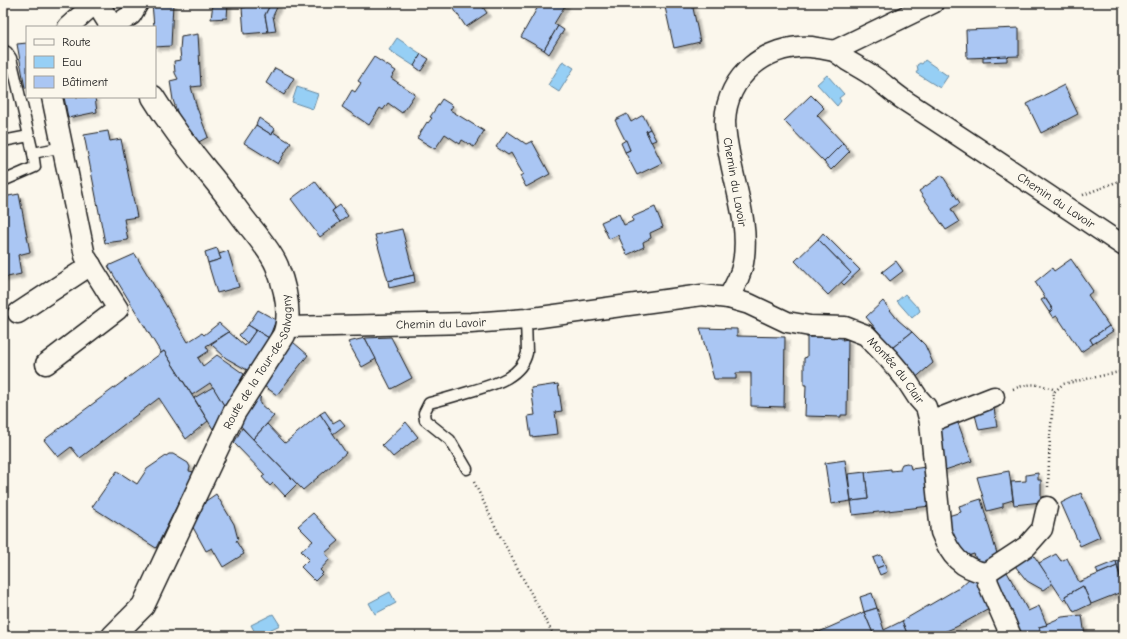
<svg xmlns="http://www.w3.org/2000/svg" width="1127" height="639" viewBox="0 0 1127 639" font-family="'Comic Neue',sans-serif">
<defs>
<filter id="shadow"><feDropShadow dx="3.5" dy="3.5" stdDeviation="1" flood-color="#0004"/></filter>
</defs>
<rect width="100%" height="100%" fill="#fbf7ec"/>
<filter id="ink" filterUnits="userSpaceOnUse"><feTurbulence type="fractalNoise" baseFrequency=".025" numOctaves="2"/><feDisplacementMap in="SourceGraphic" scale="8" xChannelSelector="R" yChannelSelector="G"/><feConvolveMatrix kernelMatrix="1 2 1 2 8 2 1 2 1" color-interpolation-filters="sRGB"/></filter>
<g filter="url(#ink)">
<g fill="#96cff5" stroke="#65879e">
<polygon points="397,38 421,54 414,66 389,50"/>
<polygon points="925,60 948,76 940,88 916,73 918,70 917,65 920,63 922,64"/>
<polygon points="563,61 574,68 559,92 548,85"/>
<polygon points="827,75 844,94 839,98 841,101 837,106 817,84"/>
<polygon points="297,87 318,94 313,109 292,102"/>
<polygon points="905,294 916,306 918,306 920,311 912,318 897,301"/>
<polygon points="390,592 396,603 375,614 369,603"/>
<polygon points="273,614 280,625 257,636 251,625"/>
</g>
<g fill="#aac6f3" stroke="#1c1c1c" filter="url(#shadow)">
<polygon points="152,3 173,3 171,46 155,47 155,27 154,27"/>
<polygon points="213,3 228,3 227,18 211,19"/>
<polygon points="247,3 271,3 265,15 268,32 244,34 242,8 246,7"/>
<polygon points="271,3 278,5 273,16 276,31 268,32 265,15"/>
<polygon points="450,3 480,3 487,13 466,27"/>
<polygon points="540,3 566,4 554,24 558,26 544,50 521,37"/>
<polygon points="681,3 692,3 700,42 674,48 665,7"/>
<polygon points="558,26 564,30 549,54 544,50"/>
<polygon points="1019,28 1019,56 967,58 966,30"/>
<polygon points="198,34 201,86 191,87 197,108 208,137 195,144 183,129 173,100 170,81 178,79 175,73 174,61 181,60 180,50 181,37"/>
<polygon points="27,43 27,88 25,88 17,44"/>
<polygon points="421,54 429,59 421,71 414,66"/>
<polygon points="1007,56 1007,61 983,62 983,57"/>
<polygon points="374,57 396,71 391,78 415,94 402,113 388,103 383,110 380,108 369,125 342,107 352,90 355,92 361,83 358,81"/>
<polygon points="275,68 294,78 284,95 266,83"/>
<polygon points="1064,85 1078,114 1041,133 1027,104"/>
<polygon points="811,95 824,108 817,115 843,143 824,162 784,121"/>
<polygon points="64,97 95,97 97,112 68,118"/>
<polygon points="442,99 453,106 450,110 484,131 474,147 462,140 460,144 445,134 435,149 417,138 427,122 428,123 432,118 430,117"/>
<polygon points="627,114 631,122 643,115 650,129 646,131 662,163 637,175 625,152 630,150 615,120"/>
<polygon points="259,118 275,129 272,135 256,125"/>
<polygon points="256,125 272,135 273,132 291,143 278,164 244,143"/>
<polygon points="650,129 656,140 651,142 646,131"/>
<polygon points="108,131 110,141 121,139 137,217 124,219 128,240 105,243 84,135"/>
<polygon points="507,131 526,144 532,141 550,174 526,187 520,176 523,174 511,153 508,155 496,147"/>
<polygon points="626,140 630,150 625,152 621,143"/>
<polygon points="843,143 850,151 831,170 824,162"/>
<polygon points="942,175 960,203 951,209 959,222 946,230 919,191"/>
<polygon points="315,181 335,208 332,211 340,222 320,237 291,199"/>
<polygon points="19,194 30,252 18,255 21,274 3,278 3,197"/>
<polygon points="340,205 348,216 340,222 332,211"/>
<polygon points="655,207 663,227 650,233 651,238 643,242 644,247 627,255 618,235 609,239 601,222 619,214 624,225 633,221 632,217"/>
<polygon points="402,229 414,275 388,281 375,235"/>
<polygon points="823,233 860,270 844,285 841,282 851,273 818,239"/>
<polygon points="818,239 851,273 828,295 795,261"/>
<polygon points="217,248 221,259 208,263 205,252"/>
<polygon points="228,251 239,287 217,293 208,263 221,259 219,254"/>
<polygon points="135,254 188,342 202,333 204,335 219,323 229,332 206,346 209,351 198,358 203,366 217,355 244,374 225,407 210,383 192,395 164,351 161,353 108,266"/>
<polygon points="1071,259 1093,291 1088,295 1109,326 1090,339 1093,344 1081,352 1057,316 1053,318 1049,312 1053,310 1035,282 1052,268 1054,271"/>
<polygon points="896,261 903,271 890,281 882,272"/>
<polygon points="414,275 415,282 389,288 388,281"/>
<polygon points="1045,298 1053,310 1049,312 1041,300"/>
<polygon points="883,301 898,320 912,332 892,348 866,317"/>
<polygon points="258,310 276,320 269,338 248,325"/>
<polygon points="248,325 256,330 247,343 239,335"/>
<polygon points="1109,326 1113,331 1093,344 1090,339"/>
<polygon points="700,328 737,329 737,336 785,337 784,407 751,406 751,373 736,373 736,379 714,379"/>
<polygon points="256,330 269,338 249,371 226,358 211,344 229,332 245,346"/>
<polygon points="912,332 925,345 933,363 913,380 892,348"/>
<polygon points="391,337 412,378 391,389 365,338"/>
<polygon points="807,337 843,337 842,340 848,339 847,415 841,415 841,417 805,416 806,385 804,385 804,358 807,357"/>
<polygon points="365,338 376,359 362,367 348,342"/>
<polygon points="293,342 308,355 277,395 261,384"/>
<polygon points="164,351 208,421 186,439 159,398 80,458 71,447 58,457 44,440"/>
<polygon points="558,384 562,411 555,412 558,434 531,437 528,416 535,415 531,388"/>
<polygon points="213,387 225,407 213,429 194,398"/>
<polygon points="257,394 261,398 260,398 260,404 274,416 253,439 237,422"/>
<polygon points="993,402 997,427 979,430 974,411"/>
<polygon points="325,411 333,423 340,419 345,425 333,434 320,414"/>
<polygon points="320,414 346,453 303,490 253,439 267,424 285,443"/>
<polygon points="950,421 958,423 972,461 942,471 940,425"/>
<polygon points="406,422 418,437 393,457 382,445"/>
<polygon points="242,428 297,484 285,496 273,483 270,486 262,477 265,475 234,443"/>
<polygon points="169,454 173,454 188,463 190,467 189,471 194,472 156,548 92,507 117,471 137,484 147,469"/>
<polygon points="845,460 851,501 831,504 825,463"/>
<polygon points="907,463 910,465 911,469 926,467 930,506 853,515 851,501 868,499 865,472 891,469 891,471 900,470 900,468 902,464"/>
<polygon points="1009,471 1013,500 1003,503 1003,507 987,511 977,477"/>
<polygon points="865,472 868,499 851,501 848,474"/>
<polygon points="1038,473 1038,480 1041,480 1041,502 1014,505 1011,482 1026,481 1026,475"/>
<polygon points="1081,493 1100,537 1080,546 1061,503"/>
<polygon points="216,494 234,524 238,539 236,541 244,554 223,567 212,548 206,551 190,522 200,505"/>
<polygon points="981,499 998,557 978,565 974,554 964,557 945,521 945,517 961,512 959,506"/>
<polygon points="313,513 339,541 325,553 330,559 320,570 323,573 315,581 301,567 309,559 301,551 313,541 298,526"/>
<polygon points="1032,553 1053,583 1043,590 1027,581 1015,566"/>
<polygon points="1056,554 1061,561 1067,558 1079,582 1117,566 1124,591 1091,604 1083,586 1065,596 1066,598 1063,600 1039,563"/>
<polygon points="881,555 885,565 877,568 873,558"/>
<polygon points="1119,560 1121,561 1124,568 1124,589 1116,561"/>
<polygon points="1116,561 1117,566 1098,574 1096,569"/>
<polygon points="885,565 887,572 880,575 877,568"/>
<polygon points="1007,572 1028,611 1039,606 1047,625 1039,627 1042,636 1017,636 994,579"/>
<polygon points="971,577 982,584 989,609 956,627 934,636 908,636 902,621 957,589 958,589"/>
<polygon points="1083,586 1091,604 1074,612 1065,596"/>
<polygon points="872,593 877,608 864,612 860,597"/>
<polygon points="877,608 884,630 902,621 908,636 874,636 864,612"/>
<polygon points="864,612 874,636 805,636 818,631 819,632"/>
<polygon points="1082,615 1085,636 1042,636 1039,627 1047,625 1046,624 1062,617"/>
</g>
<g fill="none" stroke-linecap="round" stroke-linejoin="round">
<defs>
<g id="service">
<polyline points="3,50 7,52 11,58 33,153 63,147"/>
<polyline points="3,141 29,136"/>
<polyline points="3,181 35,167 33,153"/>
<path d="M467 469 450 440 425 420 424 413 429 403C442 400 455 396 468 392 491 385 521 379 527 353L526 319"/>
</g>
<g id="minor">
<polyline points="68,27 95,3"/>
<polyline points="113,27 131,15 138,3"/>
<polyline points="834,51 933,3"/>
<path id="s1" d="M728 298C734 288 741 275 743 263 749 232 739 199 732 168 729 153 725 137 725 121 727 76 766 44 811 47 818 48 827 49 834 51 839 54 844 58 848 61 858 67 868 72 877 79 886 86 895 94 904 100 978 148 1051 197 1124 246"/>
<polyline points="18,313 91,265"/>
<path id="s2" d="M287 327 471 323 526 319 702 295 728 298 749 304 787 322 810 326 845 327 866 335 889 359 905 378 918 398 926 407 930 422 941 532C950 555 961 569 986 573L988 583 1011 636"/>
<polyline points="46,364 118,309 85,256 52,97"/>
<polyline points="930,422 994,397"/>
<polyline points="986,573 1027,546 1042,529 1047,507"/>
</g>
<g id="tertiary">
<polyline points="97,3 112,27"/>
<path id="s3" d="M113 636 143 606 234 413 284 335C292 314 285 287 277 266 271 251 254 232 244 219 232 203 220 186 207 171 187 146 170 125 153 97"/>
</g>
</defs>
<use href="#service" stroke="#1c1c1c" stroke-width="13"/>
<use href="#minor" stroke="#1c1c1c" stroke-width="23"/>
<use href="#tertiary" stroke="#1c1c1c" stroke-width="25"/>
<g stroke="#1c1c1c" stroke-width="2.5" stroke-dasharray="1 3" stroke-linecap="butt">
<polyline points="1083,195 1124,179"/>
<path d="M1013 389C1030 383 1036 383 1053 389L1054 392"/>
<polyline points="474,482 497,530 554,636"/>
<polyline points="1048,487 1050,437 1054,392 1063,384 1124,371"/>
</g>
<use href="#service" stroke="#fbf7ec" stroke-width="10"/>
<use href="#minor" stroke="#fbf7ec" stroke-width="20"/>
<use href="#tertiary" stroke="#fbf7ec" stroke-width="22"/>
</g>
</g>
<g text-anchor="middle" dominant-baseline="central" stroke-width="4" stroke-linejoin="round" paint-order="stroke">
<g font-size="12" fill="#1c1c1c" stroke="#fbf7ec">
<text transform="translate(735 182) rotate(80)">Chemin du Lavoir</text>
<text stroke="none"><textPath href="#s1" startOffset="600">Chemin du Lavoir</textPath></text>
<text stroke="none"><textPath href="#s2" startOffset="154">Chemin du Lavoir</textPath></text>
<text stroke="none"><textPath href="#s3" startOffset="314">Route de la Tour-de-Salvagny</textPath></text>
<text stroke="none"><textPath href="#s2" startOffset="634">Montée du Clair</textPath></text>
</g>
</g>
<rect width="1127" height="639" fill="none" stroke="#fbf7ec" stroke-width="16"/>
<rect x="8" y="8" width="1111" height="623" fill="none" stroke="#1c1c1c" stroke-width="1.5" filter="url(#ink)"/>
<rect x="26" y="26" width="130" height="72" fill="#fbf7ec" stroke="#a29f99"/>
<rect x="34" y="39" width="20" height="6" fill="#fbf7ec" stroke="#a29f99"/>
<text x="62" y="46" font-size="12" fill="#1c1c1c">Route</text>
<rect x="34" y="56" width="20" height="12" fill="#96cff5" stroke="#a29f99"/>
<text x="62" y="66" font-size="12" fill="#1c1c1c">Eau</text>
<rect x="34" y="76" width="20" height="12" fill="#aac6f3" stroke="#a29f99"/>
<text x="62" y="86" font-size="12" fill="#1c1c1c">Bâtiment</text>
</svg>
